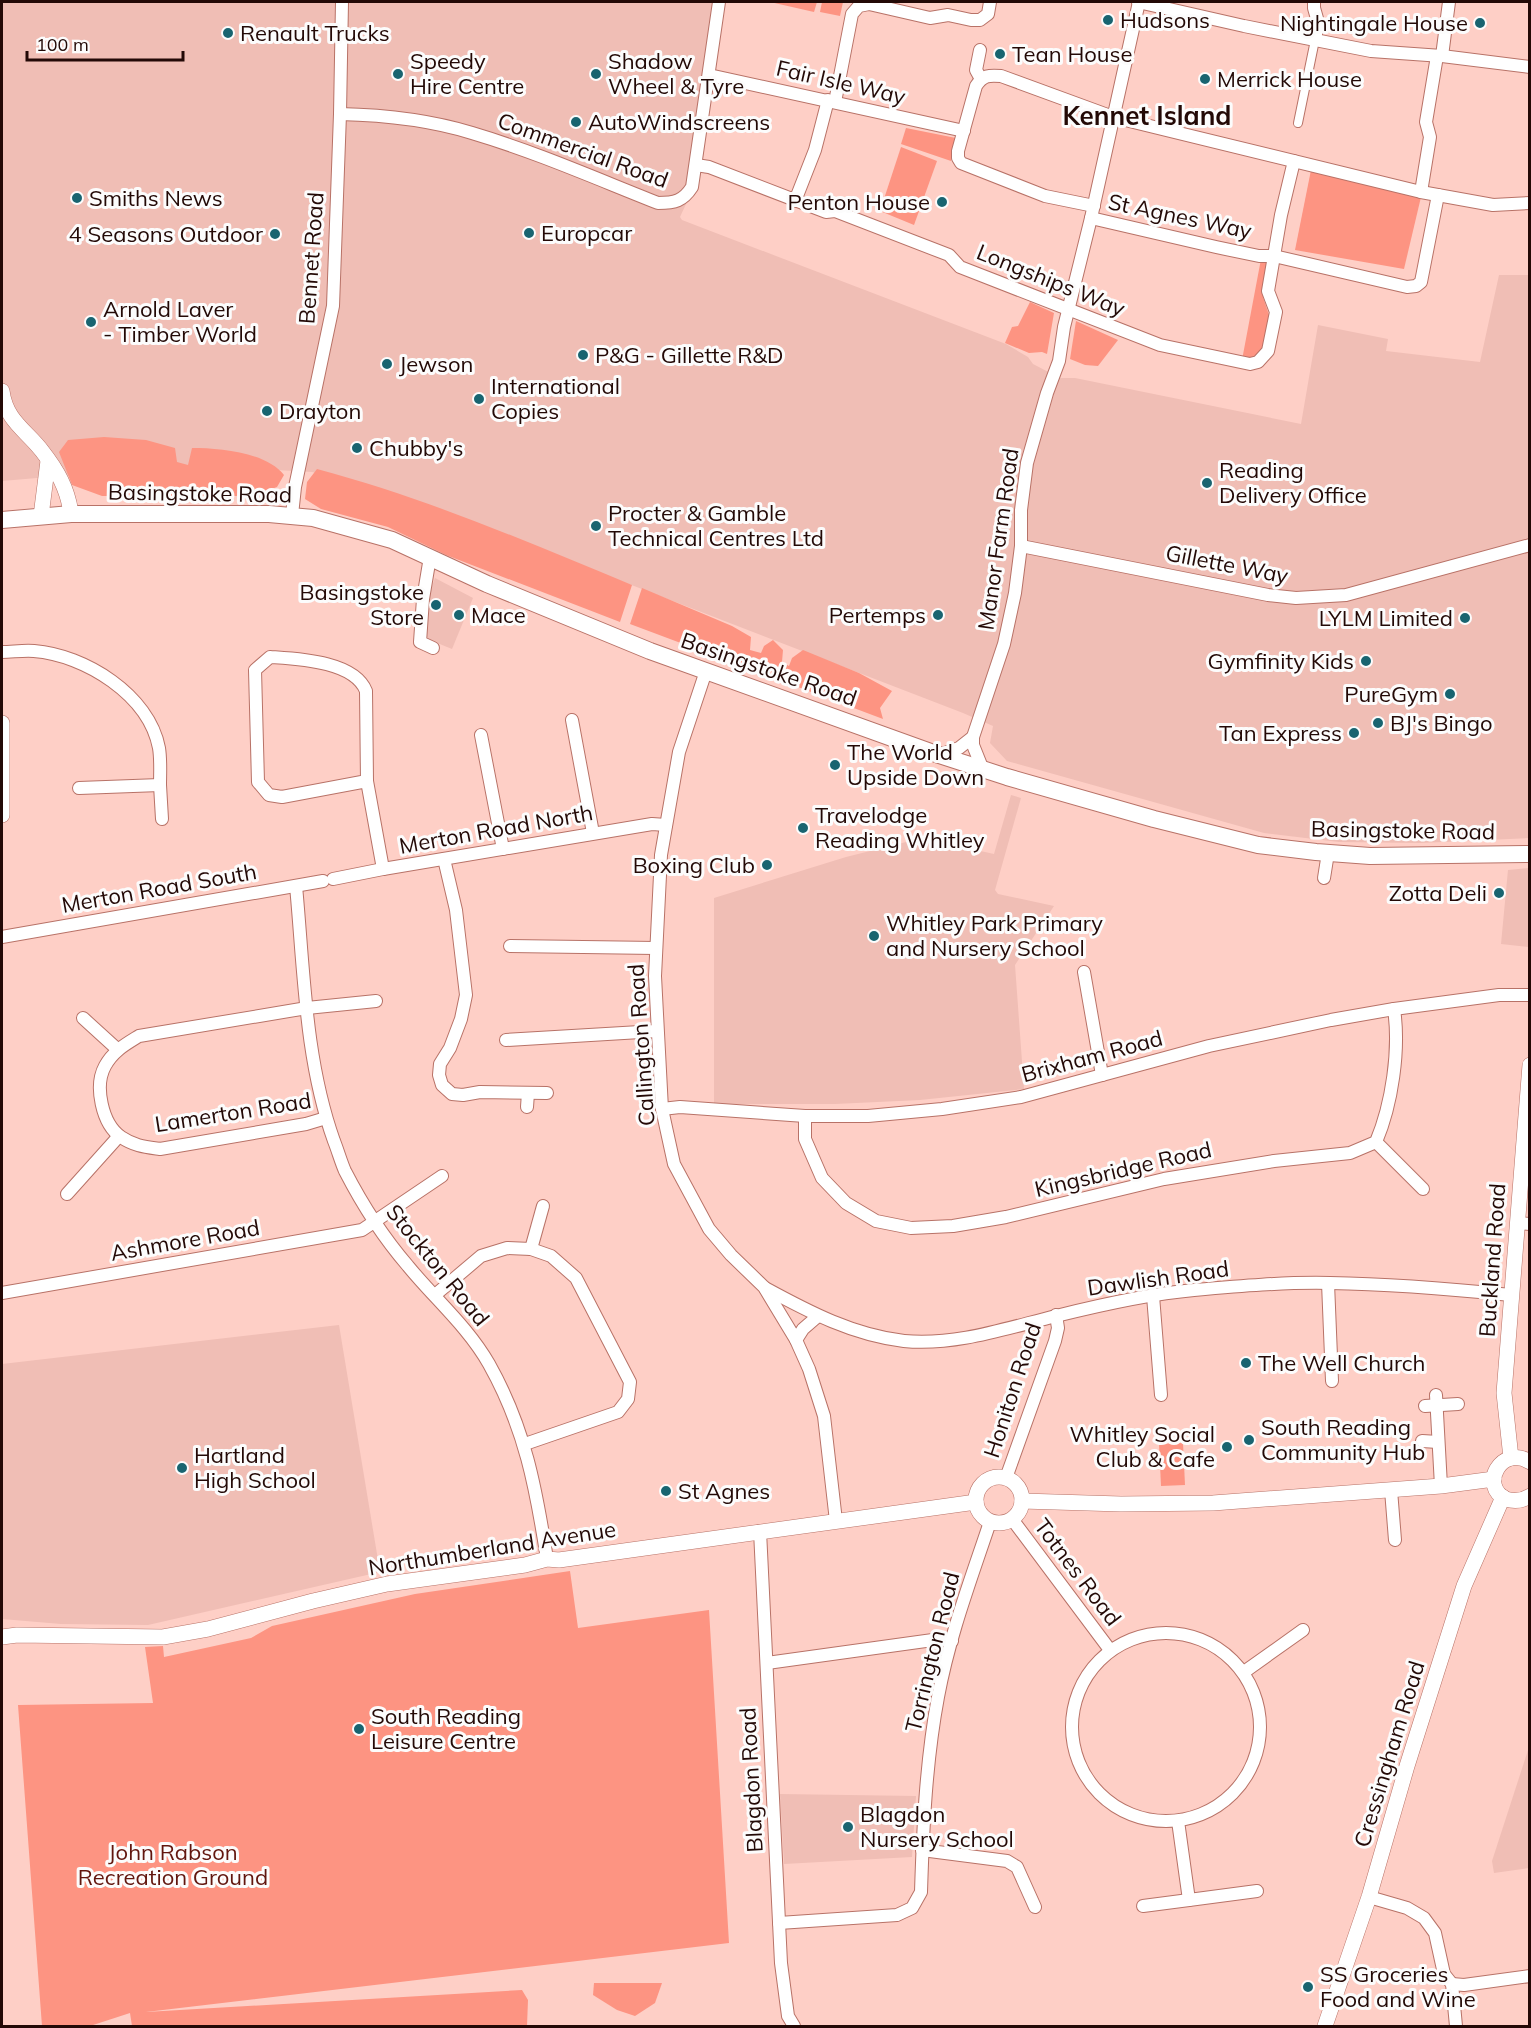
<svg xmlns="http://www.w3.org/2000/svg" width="1531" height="2028" viewBox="0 0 1531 2028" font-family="Mulish,sans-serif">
<rect width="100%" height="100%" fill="#fecfc6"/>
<g fill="#f0beb5">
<polygon points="2,2 722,2 692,191 680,217 682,220 1006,344 1028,357 1033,364 1060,378 1075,378 1301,424 1318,325 1388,339 1386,351 1480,362 1499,275 1529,275 1529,838 1421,843 1339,842 1264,833 1007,761 990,743 993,726 963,713 388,491 312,472 188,465 2,481"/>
<polygon points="435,578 473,598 452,649 425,638 427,600"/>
<polygon points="1011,795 1021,798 995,890 998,894 1054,906 1015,965 1024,1089 920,1100 835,1104 714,1104 714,898 846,857 922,838 994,854"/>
<polygon points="1529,868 1529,947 1501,944 1508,870"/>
<polygon points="339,1325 380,1572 148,1625 61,1624 2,1619 2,1364"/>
<polygon points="1529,1747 1529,1868 1494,1873 1492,1861"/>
<polygon points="780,1794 916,1796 912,1857 784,1864"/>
</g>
<g fill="#fd9482">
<polygon points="770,2 817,2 814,12"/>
<polygon points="822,2 843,2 840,16 820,12"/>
<polygon points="906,128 956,138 951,155 951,161 901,144"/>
<polygon points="901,147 937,161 914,225 880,211"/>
<polygon points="1311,170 1421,197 1404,269 1295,250"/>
<polygon points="1261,259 1267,260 1268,265 1263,297 1270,318 1262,354 1252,362 1242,360"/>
<polygon points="1030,302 1054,313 1047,354 1042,352 1029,353 1005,343 1012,327 1018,326"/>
<polygon points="1076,321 1118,340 1098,366 1085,365 1070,359"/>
<path d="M104 437 146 440 175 448 177 462 188 465 192 448C219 448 266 452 284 475L277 487 252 496H102L72 485 59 452 68 440Z"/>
<path d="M317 469C426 498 528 542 632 585L620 622 446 555 388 527 321 509 305 499 307 482Z"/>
<polygon points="642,588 732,626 751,637 750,650 761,653 764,646 773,640 783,650 782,662 789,666 792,658 803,650 859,673 892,691 880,708 883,719 630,624"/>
<polygon points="1183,1443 1185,1485 1161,1486 1159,1444"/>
<polygon points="570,1571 578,1628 709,1610 729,1943 146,2012 522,1990 528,2000 527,2026 132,2026 130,2013 90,2026 42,2026 18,1705 153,1703 145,1647 163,1646 164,1657 251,1638 272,1626 415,1594"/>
<polygon points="594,1983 662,1983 655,2003 635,2016 617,2010 593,1995"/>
</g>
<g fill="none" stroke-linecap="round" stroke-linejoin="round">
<defs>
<polyline id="pedestrian" points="1298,123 1315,40"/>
<g id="minor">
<polyline points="1138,2 1244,26 1371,51 1442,56 1530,67"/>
<polyline points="1314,2 1314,8 1318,22 1315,40"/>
<polyline points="980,50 976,70 981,79"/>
<polyline points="1442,56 1449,2"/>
<polyline points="709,75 964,131"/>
<polyline points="835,102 852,14 859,6 869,4 930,18 948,15 971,20 980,20 988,14 990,2"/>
<path d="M340 114C384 115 430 120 472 133 536 152 597 179 658 203 675 203 683 201 692 187L719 2"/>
<polyline points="696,165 709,167 826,212 835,211 949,255 960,267 1160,345 1250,364 1258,362 1268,351 1276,312 1268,291 1274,256 1407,287 1416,286 1421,282 1438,195"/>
<polyline points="1421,192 1430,137 1426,122 1437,56"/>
<polyline points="795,201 815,150 828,100"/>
<path d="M1094 206 1045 196 961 163 958 158V151L976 86C983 75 989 75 1001 76L1113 117 1421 192 1493 205 1530 203"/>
<polyline points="1091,218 1216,247 1259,256 1274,256 1281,215 1294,161"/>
<polyline points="292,515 295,487 333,306 340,114 342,2"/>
<polyline points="1021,546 1268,595 1296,598 1346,595 1530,545"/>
<polyline points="430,557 423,599 420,642 433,648"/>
<path d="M2 652C12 652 24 650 34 651 85 655 149 695 159 748 161 760 160 774 160 785L79 788"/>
<polyline points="706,671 679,752 661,855 655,976 662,1109 674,1164 709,1229 731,1255 764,1287 796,1340 809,1369 824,1416 836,1521"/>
<polyline points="572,720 593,833"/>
<polyline points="481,735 503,849"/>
<polyline points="939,755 959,748 973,737"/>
<polyline points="983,770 973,745 973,737 1004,644 1015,593 1021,546 1021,510 1027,463 1047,393 1059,361 1064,327 1091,218 1139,2"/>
<path d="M367 781 366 691C354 661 298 659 270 657L255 670 258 782 269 795 282 797 367 781 383 869"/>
<polyline points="160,785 162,819"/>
<polyline points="444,859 456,910 466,995 461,1019 450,1048 440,1064 439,1075 442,1085 452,1094 463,1095 480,1092 547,1093"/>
<polyline points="1324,878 1328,853"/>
<polyline points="333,879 383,869 652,824 666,825"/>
<path d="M296 886C304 971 305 1060 334 1141 338 1151 341 1162 345 1171 363 1206 383 1237 408 1266 435 1299 468 1327 489 1364 525 1428 536 1488 547 1559"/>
<polyline points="2,937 323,881"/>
<polyline points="510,946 656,948"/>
<polyline points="1084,972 1102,1075"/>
<polyline points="83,1018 117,1049"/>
<polyline points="506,1040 657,1031"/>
<polyline points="527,1107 528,1093"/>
<polyline points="662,1109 680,1107 805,1116 868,1116 942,1109 1021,1097 1209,1046 1331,1020 1394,1009 1499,995 1530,995"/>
<path d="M805 1116V1139L822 1178 846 1203 876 1221 911 1228 953 1226 1006 1217 1164 1179 1274 1161 1350 1153 1376 1142C1392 1104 1400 1050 1394 1009"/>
<path d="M326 1118 306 1124 160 1149C146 1147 134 1146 121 1137 102 1124 94 1086 105 1066 113 1051 126 1044 139 1036L307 1008 376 1001"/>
<polyline points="1376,1142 1423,1189"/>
<polyline points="67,1194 119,1136"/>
<polyline points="1517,1223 1530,1224"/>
<polyline points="531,1249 543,1206"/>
<polyline points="1328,1283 1332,1381"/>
<path d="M765 1288C809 1312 853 1335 904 1341 955 1346 1007 1328 1056 1316 1100 1305 1148 1294 1194 1290 1239 1286 1285 1282 1330 1283 1391 1284 1451 1289 1511 1295"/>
<polyline points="2,1293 362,1230 442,1176"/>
<polyline points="435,1295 481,1256 507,1248 531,1249 551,1256 576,1278 630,1382 628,1399 618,1412 525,1444"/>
<polyline points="1153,1296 1161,1395"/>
<polyline points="796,1340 803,1329 818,1316"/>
<polyline points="1436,1395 1441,1486"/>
<polyline points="1425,1406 1458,1404"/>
<polyline points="1422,1441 1438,1442"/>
<polyline points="1006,1478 1055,1341 1058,1328 1056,1315"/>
<polyline points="1391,1490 1395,1540"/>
<polyline points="1012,1519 1110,1650"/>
<polyline points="760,1531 781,1963 788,2016 794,2026"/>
<circle cx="1166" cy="1727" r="94"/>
<polyline points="767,1663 940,1639 952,1641"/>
<polyline points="1244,1672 1303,1630"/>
<polyline points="1178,1821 1189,1900 1257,1891"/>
<polyline points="922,1850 1007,1861 1017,1867 1035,1907"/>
<polyline points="1369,1897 1407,1908 1424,1918 1435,1933 1444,1974 1452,1984 1456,2026"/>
<polyline points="1143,1906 1189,1900"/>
<path d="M779 1923 897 1915 912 1908 921 1892C923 1827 926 1761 938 1697 949 1637 971 1579 990 1522"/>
<polyline points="1452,1984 1464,1985 1530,1976"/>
</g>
<g id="tertiary">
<path d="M2 391C6 421 26 430 42 451 57 470 68 489 71 514"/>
<polyline points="41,516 48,461"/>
<polyline points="2,723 2,815"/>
<polyline points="1511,1458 1504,1393 1530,1065"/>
<path d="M1530 1462C1501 1444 1479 1486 1506 1499 1515 1502 1522 1501 1530 1496"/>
<circle cx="999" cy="1500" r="23"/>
<polyline points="1022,1501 1121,1504 1213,1503 1441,1486 1494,1479"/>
<polyline points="2,1637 17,1635 163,1637 208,1629 313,1601 387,1584 525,1565 547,1559 559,1560 976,1502"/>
<polyline points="1325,2026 1369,1897 1407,1766 1464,1586 1503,1497"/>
</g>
<polyline id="secondary" points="2,520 71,514 269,514 313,518 392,540 487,584 650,651 939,755 1007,777 1154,819 1258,845 1316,852 1370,856 1530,854"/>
</defs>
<use href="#pedestrian" stroke="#b87267" stroke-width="10"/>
<use href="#minor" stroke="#b87267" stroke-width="14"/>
<use href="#tertiary" stroke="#b87267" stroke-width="16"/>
<use href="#secondary" stroke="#b87267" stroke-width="18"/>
<use href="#pedestrian" stroke="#fff" stroke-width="8"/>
<use href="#minor" stroke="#fff" stroke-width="12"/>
<use href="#tertiary" stroke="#fff" stroke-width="15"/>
<use href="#secondary" stroke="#fff" stroke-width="16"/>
</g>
<g fill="#196470" stroke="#fcfcfc" stroke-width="2">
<circle cx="1108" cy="20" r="6"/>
<circle cx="1480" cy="23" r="6"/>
<circle cx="228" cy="33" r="6"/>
<circle cx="1000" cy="54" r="6"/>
<circle cx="398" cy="74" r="6"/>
<circle cx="596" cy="74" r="6"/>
<circle cx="1205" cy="79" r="6"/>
<circle cx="576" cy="122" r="6"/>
<circle cx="77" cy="198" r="6"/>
<circle cx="942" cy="202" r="6"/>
<circle cx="529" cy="233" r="6"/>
<circle cx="275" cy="234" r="6"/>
<circle cx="91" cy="322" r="6"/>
<circle cx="583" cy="355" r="6"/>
<circle cx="387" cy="364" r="6"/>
<circle cx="479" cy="399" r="6"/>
<circle cx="267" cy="411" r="6"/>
<circle cx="357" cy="448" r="6"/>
<circle cx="1207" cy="483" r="6"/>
<circle cx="596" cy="526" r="6"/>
<circle cx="436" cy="605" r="6"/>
<circle cx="459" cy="615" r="6"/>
<circle cx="938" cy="615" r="6"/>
<circle cx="1465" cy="618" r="6"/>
<circle cx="1366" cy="661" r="6"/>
<circle cx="1450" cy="694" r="6"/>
<circle cx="1378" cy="723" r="6"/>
<circle cx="1354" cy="733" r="6"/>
<circle cx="835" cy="765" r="6"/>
<circle cx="803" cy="828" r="6"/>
<circle cx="767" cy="865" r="6"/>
<circle cx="1499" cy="893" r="6"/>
<circle cx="874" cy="936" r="6"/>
<circle cx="1246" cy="1363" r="6"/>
<circle cx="1249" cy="1440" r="6"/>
<circle cx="1227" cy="1447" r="6"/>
<circle cx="182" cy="1468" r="6"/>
<circle cx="666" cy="1491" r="6"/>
<circle cx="359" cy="1729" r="6"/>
<circle cx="848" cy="1827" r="6"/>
<circle cx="1308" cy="1987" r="6"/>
</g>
<g text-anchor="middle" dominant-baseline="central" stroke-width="6" stroke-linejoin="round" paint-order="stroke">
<g font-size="22" fill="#230906" stroke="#fcfcfc" text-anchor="start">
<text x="1120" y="20">Hudsons</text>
<text x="1468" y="23" text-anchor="end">Nightingale House</text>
<text x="240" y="33">Renault Trucks</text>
<text x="1012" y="54">Tean House</text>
<text x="410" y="61">Speedy<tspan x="410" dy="25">Hire Centre</tspan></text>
<text x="608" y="61">Shadow<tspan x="608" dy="25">Wheel &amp; Tyre</tspan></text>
<text x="1217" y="79">Merrick House</text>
<text x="588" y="122">AutoWindscreens</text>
<text x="89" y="198">Smiths News</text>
<text x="930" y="202" text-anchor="end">Penton House</text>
<text x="541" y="233">Europcar</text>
<text x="263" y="234" text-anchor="end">4 Seasons Outdoor</text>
<text x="103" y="309">Arnold Laver<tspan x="103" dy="25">- Timber World</tspan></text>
<text x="595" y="355">P&amp;G - Gillette R&amp;D</text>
<text x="399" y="364">Jewson</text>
<text x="491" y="386">International<tspan x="491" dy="25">Copies</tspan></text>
<text x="279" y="411">Drayton</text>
<text x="369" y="448">Chubby's</text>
<text x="1219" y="470">Reading<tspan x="1219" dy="25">Delivery Office</tspan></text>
<text x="608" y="513">Procter &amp; Gamble<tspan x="608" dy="25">Technical Centres Ltd</tspan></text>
<text x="424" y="592" text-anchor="end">Basingstoke<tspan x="424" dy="25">Store</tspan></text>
<text x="471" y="615">Mace</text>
<text x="926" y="615" text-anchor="end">Pertemps</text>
<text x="1453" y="618" text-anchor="end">LYLM Limited</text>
<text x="1354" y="661" text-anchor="end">Gymfinity Kids</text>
<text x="1438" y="694" text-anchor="end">PureGym</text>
<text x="1390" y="723">BJ's Bingo</text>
<text x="1342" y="733" text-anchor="end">Tan Express</text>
<text x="847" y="752">The World<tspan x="847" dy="25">Upside Down</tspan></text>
<text x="815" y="815">Travelodge<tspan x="815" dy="25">Reading Whitley</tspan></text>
<text x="755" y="865" text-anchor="end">Boxing Club</text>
<text x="1487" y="893" text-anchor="end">Zotta Deli</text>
<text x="886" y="923">Whitley Park Primary<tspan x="886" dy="25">and Nursery School</tspan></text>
<text x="1258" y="1363">The Well Church</text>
<text x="1261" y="1427">South Reading<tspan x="1261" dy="25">Community Hub</tspan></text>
<text x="1215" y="1434" text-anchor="end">Whitley Social<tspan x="1215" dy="25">Club &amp; Cafe</tspan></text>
<text x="194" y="1455">Hartland<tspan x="194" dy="25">High School</tspan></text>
<text x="678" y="1491">St Agnes</text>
<text x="371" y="1716">South Reading<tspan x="371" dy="25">Leisure Centre</tspan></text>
<text x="860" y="1814">Blagdon<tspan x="860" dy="25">Nursery School</tspan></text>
<text x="1320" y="1974">SS Groceries<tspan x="1320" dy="25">Food and Wine</tspan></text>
</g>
<g font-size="22" fill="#230906" stroke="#fcfcfc">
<text transform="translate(841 82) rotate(13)">Fair Isle Way</text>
<text transform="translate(583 150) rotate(20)">Commercial Road</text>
<text transform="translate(1180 216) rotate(12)">St Agnes Way</text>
<text transform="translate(311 258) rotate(-86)">Bennet Road</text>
<text transform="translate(1051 280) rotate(22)">Longships Way</text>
<text transform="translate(200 493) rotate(1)">Basingstoke Road</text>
<text transform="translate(998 539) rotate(-82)">Manor Farm Road</text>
<text transform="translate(1227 564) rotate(11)">Gillette Way</text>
<text transform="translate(769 669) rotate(19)">Basingstoke Road</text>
<text transform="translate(496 829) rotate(-10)">Merton Road North</text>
<text transform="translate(1403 830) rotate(1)">Basingstoke Road</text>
<text transform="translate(159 888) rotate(-10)">Merton Road South</text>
<text transform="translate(641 1045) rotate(-94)">Callington Road</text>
<text transform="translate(1092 1056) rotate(-15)">Brixham Road</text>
<text transform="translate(233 1112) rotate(-9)">Lamerton Road</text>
<text transform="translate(1123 1169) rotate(-13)">Kingsbridge Road</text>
<text transform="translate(185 1240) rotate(-10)">Ashmore Road</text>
<text transform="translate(1492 1260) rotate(-86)">Buckland Road</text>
<text transform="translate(438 1265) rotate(51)">Stockton Road</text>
<text transform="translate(1158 1278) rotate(-8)">Dawlish Road</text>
<text transform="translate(1012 1390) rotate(-72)">Honiton Road</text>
<text transform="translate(492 1548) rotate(-9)">Northumberland Avenue</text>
<text transform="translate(1078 1572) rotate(53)">Totnes Road</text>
<text transform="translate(932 1652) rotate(-76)">Torrington Road</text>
<text transform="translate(1389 1754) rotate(-73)">Cressingham Road</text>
<text transform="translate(751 1780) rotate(-93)">Blagdon Road</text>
</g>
<g font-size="22" fill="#62160e" stroke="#fcfcfc">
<text x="173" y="1852">John Rabson<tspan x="173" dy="25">Recreation Ground</tspan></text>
</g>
<g font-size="26" font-weight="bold" fill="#230906" stroke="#fcfcfc">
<text x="1147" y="115">Kennet Island</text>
</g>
</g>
<rect width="1531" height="2028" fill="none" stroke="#230906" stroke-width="6"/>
<path d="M27 51v9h156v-9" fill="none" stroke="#230906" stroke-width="3"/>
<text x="36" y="51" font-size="18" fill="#230906" stroke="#fcfcfc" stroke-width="4.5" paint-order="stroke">100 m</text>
</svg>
